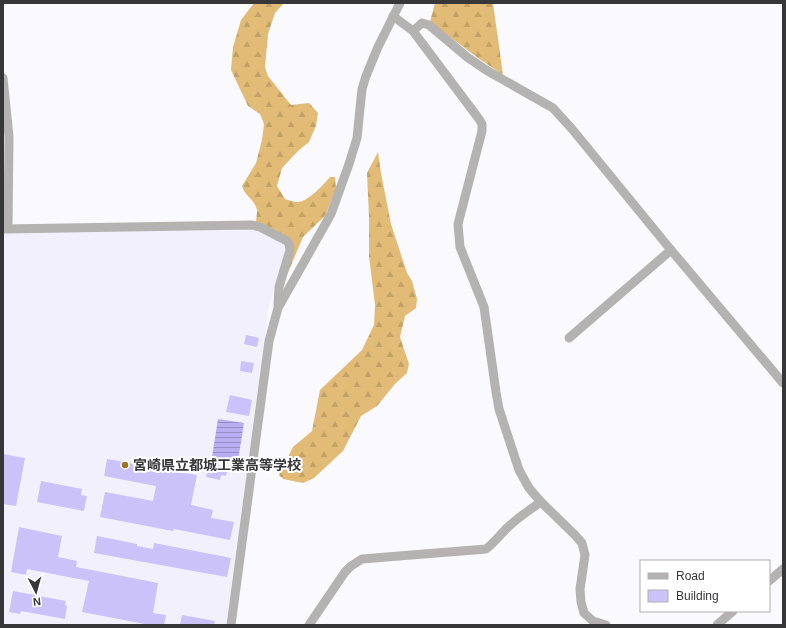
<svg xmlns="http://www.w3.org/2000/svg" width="786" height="628" viewBox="0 0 786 628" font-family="Arial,'Noto Sans JP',sans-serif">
<defs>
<pattern id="forest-firs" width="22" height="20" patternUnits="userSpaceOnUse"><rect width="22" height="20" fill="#e2bc76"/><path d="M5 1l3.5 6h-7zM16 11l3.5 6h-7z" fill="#c2a267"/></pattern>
<pattern id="water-rules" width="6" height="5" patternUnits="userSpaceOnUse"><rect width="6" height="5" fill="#baaef3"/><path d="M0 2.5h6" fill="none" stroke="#988ec6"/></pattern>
</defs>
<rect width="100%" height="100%" fill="#f9f9fe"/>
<polygon fill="#f2f0fd" points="252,228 285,242 287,247 269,306 226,625 3,625 3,232"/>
<g fill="url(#forest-firs)">
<path d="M254 3H284L275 13 268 34 265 67 268 76 291 105 309 103 318 113 316 126 309 142 298 151 282 168 277 186 285 199C289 200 294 202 298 202 308 202 324 184 330 177H335L336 189 325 216 303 237 284 282 293 250 256 223C256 219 257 214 257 210 255 200 244 195 242 186L256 163 262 140 264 124 260 114 248 106 231 70 233 47 241 20Z"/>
<polygon points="435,3 493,3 503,75 478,58 430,22"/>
<polygon points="378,152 381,173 391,224 407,273 412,281 417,299 416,308 405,316 400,337 409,364 407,373 395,384 377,406 361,416 343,451 314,478 303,483 283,479 279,475 293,447 312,431 320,390 362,350 374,325 375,305 369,256 369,217 367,173"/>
</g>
<polygon fill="url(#water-rules)" points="218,419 244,423 238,461 212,457"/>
<g fill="#cbc2fa">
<polygon points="246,335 259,338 257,347 244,344"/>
<polygon points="241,361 254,363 252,373 240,371"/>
<polygon points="230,395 252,400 249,416 226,412"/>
<polygon points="3,454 25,458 16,506 3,504"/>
<polygon points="107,459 197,475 191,505 213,510 211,518 234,522 230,540 174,529 173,531 100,517 105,492 153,501 156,486 104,476"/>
<polygon points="209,463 228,468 226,476 221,475 220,480 206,477"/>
<polygon points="41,481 82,489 81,495 87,496 84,511 37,502"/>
<polygon points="19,527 62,536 58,557 77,561 76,567 158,583 153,613 166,615 164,625 150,625 82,612 89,581 27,569 26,575 11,572"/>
<polygon points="97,536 137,544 137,546 153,549 154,543 231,558 227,577 94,553"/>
<polygon points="13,591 66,601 65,605 67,606 65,619 21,611 20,614 9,612"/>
<polygon points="182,615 215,621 214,625 180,625"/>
</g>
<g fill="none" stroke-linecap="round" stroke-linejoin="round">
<g stroke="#b4b3b1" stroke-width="9">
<polyline points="393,16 413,31 479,119 482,124 482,131 458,224 460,247 484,307 496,392 499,409 519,470 529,488 541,502 575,535 582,543 585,555 580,589 581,602 584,613 593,621 606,625"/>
<polyline points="413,31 422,23 429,25 467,57 486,70 553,108 572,129 671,250 783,383"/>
<polyline points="3,78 9,137 8,228"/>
<polyline points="3,229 252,225 260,227 287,241 289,244 290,250 279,287 278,305"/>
<polyline points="569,338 671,250"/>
<polyline points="769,581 783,569"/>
<polyline points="231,625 269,341 278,308 331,214 349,164 357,138 362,89 366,76 378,47 400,3"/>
<path d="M309 625 345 572 351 566 362 559 486 549C494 543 499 536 506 529 517 518 529 510 541 502"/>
<polyline points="717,625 733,611"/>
</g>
</g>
<circle fill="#9b7521" stroke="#fff" stroke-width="1.5" cx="125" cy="465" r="4"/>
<g text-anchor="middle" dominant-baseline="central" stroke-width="4" stroke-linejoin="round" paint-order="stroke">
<g font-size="14" font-weight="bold" fill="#373739" stroke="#fff" text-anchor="start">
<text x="133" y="465">宮崎県立都城工業高等学校</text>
</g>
</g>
<rect width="786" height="628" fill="none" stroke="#373739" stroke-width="8"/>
<rect x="640" y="560" width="130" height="52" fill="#ffffff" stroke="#afafb0"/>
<rect x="648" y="573" width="20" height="6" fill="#b4b3b1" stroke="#afafb0"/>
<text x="676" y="580" font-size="12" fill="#373739">Road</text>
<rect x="648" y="590" width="20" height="12" fill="#cbc2fa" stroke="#afafb0"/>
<text x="676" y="600" font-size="12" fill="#373739">Building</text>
<g transform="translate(36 592) rotate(174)" stroke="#ffffff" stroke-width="3" paint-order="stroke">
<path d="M0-3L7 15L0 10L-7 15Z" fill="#373739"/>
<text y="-6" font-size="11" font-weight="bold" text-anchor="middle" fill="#373739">N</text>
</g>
</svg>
